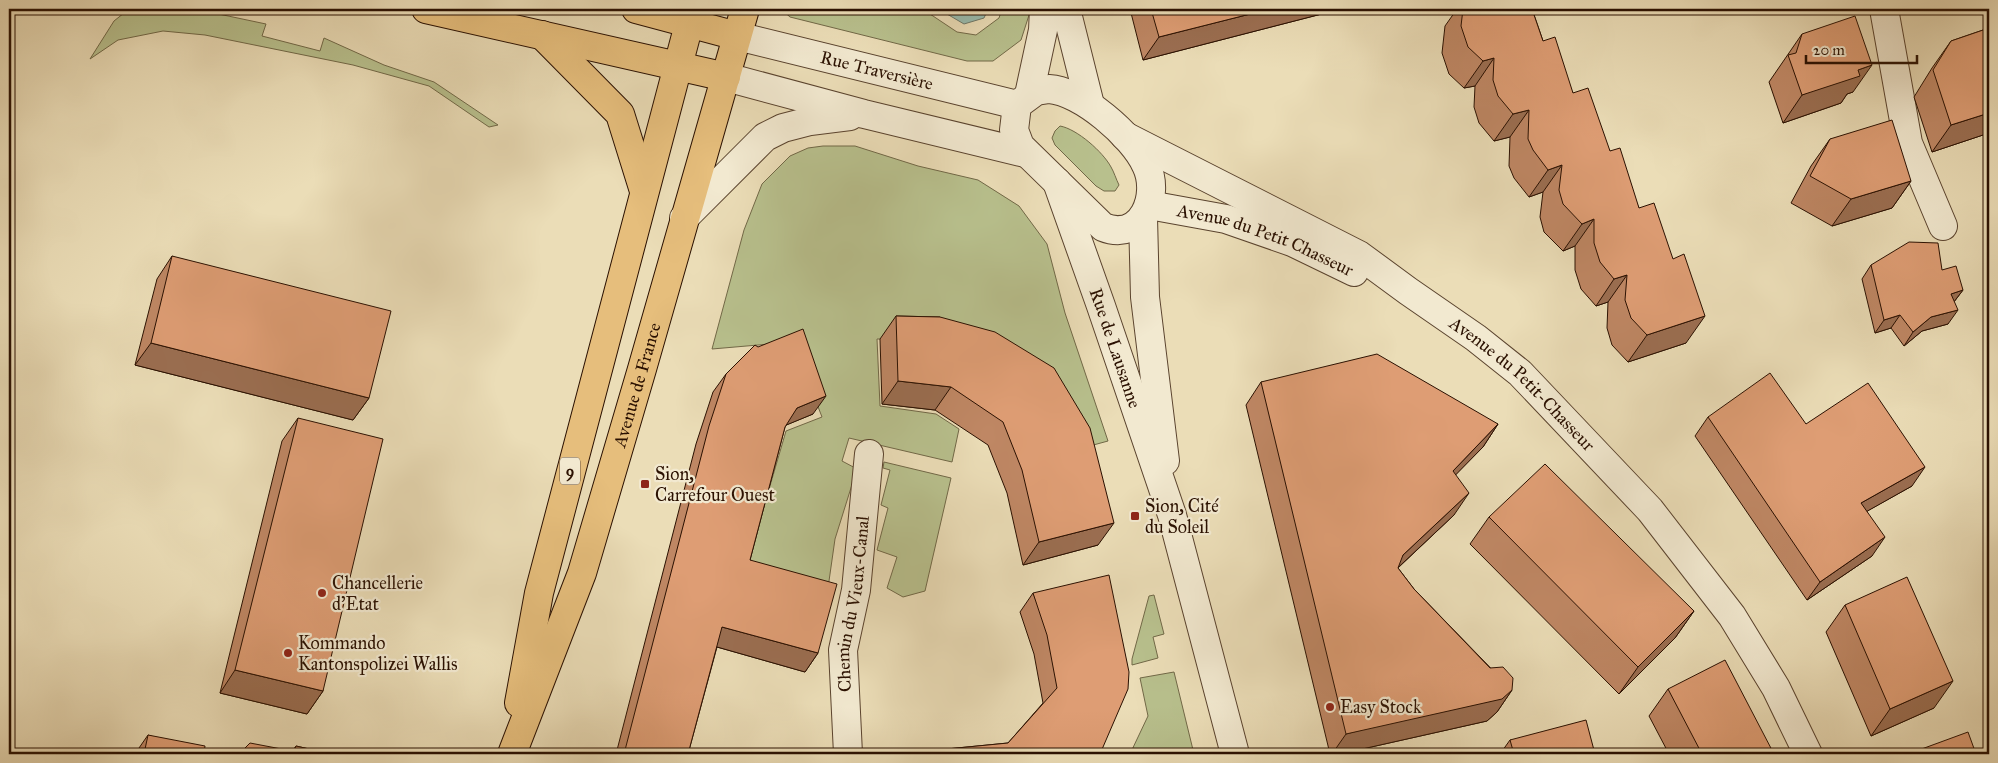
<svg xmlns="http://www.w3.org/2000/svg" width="1998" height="763" viewBox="0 0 1998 763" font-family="'IM FELL Great Primer',serif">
<rect width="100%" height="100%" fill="#ebddb7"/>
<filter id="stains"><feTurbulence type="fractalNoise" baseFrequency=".004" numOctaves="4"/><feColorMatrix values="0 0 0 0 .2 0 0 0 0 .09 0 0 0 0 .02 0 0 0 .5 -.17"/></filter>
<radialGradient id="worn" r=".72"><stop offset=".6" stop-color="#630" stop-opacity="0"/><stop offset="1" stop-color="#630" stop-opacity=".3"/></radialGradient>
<g fill="#b8c08d" stroke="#716847">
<polygon points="129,9 195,9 266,24 262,36 320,51 324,38 384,65 434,82 498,125 489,127 429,86 353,65 205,35 163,31 118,40 90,59 114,21"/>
<polygon points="781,9 889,9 927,12 957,32 976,35 999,18 1002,9 1029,9 1030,12 1021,40 993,61 967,61 790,17"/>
<path d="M1060 126C1077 129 1103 152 1111 167 1114 172 1116 179 1119 185L1115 191H1104L1096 186 1055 145 1052 138 1055 131Z"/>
<polygon points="823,146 855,146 918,166 978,180 1019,206 1047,244 1065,313 1108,441 1075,450 924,339 877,339 880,406 936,414 959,429 952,462 849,438 842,461 859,470 855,475 835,539 828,588 746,568 786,431 822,417 793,342 712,349 744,230 762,184 790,156 808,148"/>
<polygon points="884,462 951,478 925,591 903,597 887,588 897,557 877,550 888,508 881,505 890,470 883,468"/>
<polygon points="1154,595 1164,634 1153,637 1158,658 1132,665 1132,659 1149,596"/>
<polygon points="1174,672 1194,754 1130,754 1148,716 1140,678"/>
</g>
<polygon fill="#98bcaf" stroke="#6c7769" points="945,9 988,9 984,18 964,24 947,14"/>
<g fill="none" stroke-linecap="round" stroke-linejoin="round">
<defs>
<g id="minor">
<polyline points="1066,9 1090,105"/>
<polyline points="1884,9 1908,143 1943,226"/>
<path id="s1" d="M737 36 1017 105"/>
<polyline points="726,77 864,114 1025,153"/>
<path d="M1049 89C1081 91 1133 136 1146 165 1161 195 1142 243 1103 227L1020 146 1014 130 1017 105 1036 91Z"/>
<polyline points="1029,95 1043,30 1044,9"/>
<path id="s2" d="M1125 136 1359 255 1408 291 1476 338 1520 373 1650 510 1732 616 1776 688 1808 754"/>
<path id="s3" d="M1057 182 1101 306 1172 515 1235 754"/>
<path id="s4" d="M1149 205 1226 219 1292 242 1354 272"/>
<polyline points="1143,217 1145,297 1165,461"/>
<polyline points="684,218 765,137 783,128 810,121 850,116"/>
<path id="s5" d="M848 754 843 650 856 590 869 454"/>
</g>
<g id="major">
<polyline points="426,9 726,77"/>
<polyline points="636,9 737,36"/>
<polyline points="542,35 620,114 644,191"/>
<polyline points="519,703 539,593 693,9"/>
<path id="s6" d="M512 754 582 573 642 369 745 9"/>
</g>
</defs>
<use href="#minor" stroke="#5a432e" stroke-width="30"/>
<use href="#major" stroke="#2a1001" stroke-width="30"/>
<use href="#minor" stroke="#f2e9d0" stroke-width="28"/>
<use href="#major" stroke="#e6be7c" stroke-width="28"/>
</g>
<g fill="#bf8764" stroke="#2a1001">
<polygon points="1130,9 1341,9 1143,60"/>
<polygon points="1457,9 1532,9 1543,41 1573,93 1610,151 1639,208 1686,343 1628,362 1612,345 1607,328 1608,302 1596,306 1581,289 1575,270 1575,246 1563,251 1544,232 1540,217 1543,192 1529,197 1514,178 1509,166 1510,137 1494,141 1479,123 1474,107 1475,86 1464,88 1449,74 1442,53 1445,26"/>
<polygon points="1989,28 1989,133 1932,152 1914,97 1932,68 1951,41"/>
<polygon points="1802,34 1853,92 1847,94 1841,103 1783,123 1769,82"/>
<polygon points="1830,139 1911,181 1892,208 1832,226 1791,203 1811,166"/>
<polygon points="172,256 369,398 353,420 135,365 157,279"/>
<polygon points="1871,265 1942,270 1963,290 1954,302 1948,324 1922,331 1904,346 1891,328 1875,333 1862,279"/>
<polygon points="896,316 940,317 1098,545 1023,565 1007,493 988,445 935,410 882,404 880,339"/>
<polygon points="726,374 813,414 786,425 785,427 750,560 818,653 805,672 717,647 688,754 616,754 696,444 713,392"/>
<polygon points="1261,382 1498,424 1483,447 1455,475 1454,515 1398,568 1414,589 1512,690 1497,712 1487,721 1340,754 1330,754 1246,405"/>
<polygon points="1708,417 1806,424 1912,486 1867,511 1872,556 1807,600 1695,436"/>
<polygon points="298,418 323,691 307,714 220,693 282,441"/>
<polygon points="1489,517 1694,611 1675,638 1619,694 1470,544"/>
<polygon points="1033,593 1100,754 915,754 916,752 1008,743 1043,703 1034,654 1020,612"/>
<polygon points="1845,605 1934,708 1871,736 1826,632"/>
<polygon points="1668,689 1774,754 1669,754 1649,716"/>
<polygon points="148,735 204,754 138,754 139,748"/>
<polygon points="1510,740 1595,754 1500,754"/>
<polygon points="296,746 331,754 239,754 240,753 292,751"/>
</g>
<g fill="#9b6e51" stroke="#2a1001">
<polygon points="1270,9 1341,9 1143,60 1159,37"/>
<polygon points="1494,58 1475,86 1464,88 1483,61"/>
<polygon points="1872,65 1853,92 1847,94 1841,103 1783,123 1802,95 1858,70"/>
<polygon points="1529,110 1510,137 1494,141 1513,114"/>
<polygon points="1989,113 1989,133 1932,152 1951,125"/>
<polygon points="1562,165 1543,192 1529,197 1548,170"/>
<polygon points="1911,181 1892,208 1832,226 1851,199"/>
<polygon points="1594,219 1575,246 1563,251 1582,224"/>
<polygon points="1627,275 1608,302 1596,306 1614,279"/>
<polygon points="1963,290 1953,303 1951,294"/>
<polygon points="1958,310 1948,324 1922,331 1904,346 1913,332 1931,317"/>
<polygon points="1900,315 1891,328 1875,333 1884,320"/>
<polygon points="1705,316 1686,343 1628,362 1647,335"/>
<polygon points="151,343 369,398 353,420 135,365"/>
<polygon points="898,381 951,387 935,410 882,404"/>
<polygon points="826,396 813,414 784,426 797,408"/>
<polygon points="1498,424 1483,447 1437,494 1453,471"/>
<polygon points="1925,467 1912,486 1848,522 1861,503"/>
<polygon points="1469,493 1454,515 1388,577 1403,555"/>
<polygon points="1114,523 1098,545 1023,565 1039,542"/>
<polygon points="1885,537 1872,556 1807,600 1820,582"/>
<polygon points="1694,611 1675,638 1619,694 1638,667"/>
<polygon points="722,627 818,653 805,672 710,645"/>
<polygon points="235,670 323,691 307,714 220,693"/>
<polygon points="1953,681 1934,708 1871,736 1890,709"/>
<polygon points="1512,690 1497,712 1487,721 1340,754 1332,754 1346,734"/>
</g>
<g fill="#de9d74" stroke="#2a1001">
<polygon points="1151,9 1270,9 1159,37"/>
<polygon points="1463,9 1532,9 1543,41 1555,37 1573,93 1588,88 1610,151 1620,148 1639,208 1654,203 1673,259 1684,254 1705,316 1647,335 1631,318 1625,300 1627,275 1614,279 1600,262 1594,243 1594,219 1582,224 1563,204 1559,190 1562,165 1548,170 1533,150 1528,139 1529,110 1513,114 1498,96 1493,80 1494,58 1483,61 1468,47 1461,26"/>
<polygon points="1855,16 1872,65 1858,70 1860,76 1802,95 1788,55 1796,53 1802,34"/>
<polygon points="1989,28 1989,113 1951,125 1933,70 1951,41"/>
<polygon points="1892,120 1911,181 1851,199 1810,176 1830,139"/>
<polygon points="1909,242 1938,243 1942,270 1956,266 1963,290 1951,294 1958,310 1931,317 1913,332 1900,315 1884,320 1871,265"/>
<polygon points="172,256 391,311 369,398 151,343"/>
<polygon points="896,316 940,317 995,332 1054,368 1090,428 1114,523 1039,542 1022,470 1003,422 951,387 898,381"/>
<polygon points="803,329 826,396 797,408 785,427 750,560 837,584 818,653 722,627 688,754 624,754 709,426 726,374 755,345 758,347"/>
<polygon points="1377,354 1498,424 1453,471 1469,493 1403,555 1398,568 1414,589 1490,668 1503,667 1513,678 1512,690 1502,699 1346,734 1261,382"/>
<polygon points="1770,373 1806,424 1868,383 1925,467 1861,503 1885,537 1820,582 1708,417"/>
<polygon points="298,418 383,439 323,691 235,670"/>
<polygon points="1545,464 1694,611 1638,667 1489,517"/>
<polygon points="1109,575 1129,672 1128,689 1100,754 916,754 916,752 1008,743 1057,688 1047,635 1033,593"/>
<polygon points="1907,577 1953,681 1890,709 1845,605"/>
<polygon points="1725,660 1774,754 1702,754 1668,689"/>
<polygon points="1586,720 1595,754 1514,754 1510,740"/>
<polygon points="1968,732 1976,754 1908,754"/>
<polygon points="148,735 205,746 204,754 144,754"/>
<polygon points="250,743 292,751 291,754 240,754 240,753"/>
<polygon points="296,746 331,754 293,754"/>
</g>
<g fill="#8f2418" stroke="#f2e9d0" stroke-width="2">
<rect x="640" y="479" width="10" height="10" rx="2.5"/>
<rect x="1130" y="511" width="10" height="10" rx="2.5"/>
<circle cx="322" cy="593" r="5"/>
<circle cx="288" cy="653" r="5"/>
<circle cx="1330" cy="707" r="5"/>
</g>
<g text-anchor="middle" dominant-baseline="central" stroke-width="4.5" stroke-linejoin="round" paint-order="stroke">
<rect fill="#f2e9d0" stroke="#66513f" stroke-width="1" x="560" y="457.5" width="20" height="27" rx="4"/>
<g font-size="16" font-weight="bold" fill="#2a1001">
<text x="570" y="471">9</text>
</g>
<g font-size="18" fill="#2a1001" stroke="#f2e9d0">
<text stroke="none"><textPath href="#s1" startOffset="144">Rue Traversière</textPath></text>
<text stroke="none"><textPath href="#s4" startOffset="122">Avenue du Petit Chasseur</textPath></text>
<text stroke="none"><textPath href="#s3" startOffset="176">Rue de Lausanne</textPath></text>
<text stroke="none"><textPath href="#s6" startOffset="390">Avenue de France</textPath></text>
<text stroke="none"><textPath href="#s2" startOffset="471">Avenue du Petit-Chasseur</textPath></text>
<text stroke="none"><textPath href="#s5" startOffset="151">Chemin du Vieux-Canal</textPath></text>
</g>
<g font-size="18" fill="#2a1001" stroke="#f2e9d0" text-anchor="start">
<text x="655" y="474">Sion,<tspan x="655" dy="21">Carrefour Ouest</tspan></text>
<text x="1145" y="506">Sion, Cité<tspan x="1145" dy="21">du Soleil</tspan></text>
<text x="332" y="583">Chancellerie<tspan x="332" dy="21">d'Etat</tspan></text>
<text x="298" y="643">Kommando<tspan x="298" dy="21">Kantonspolizei Wallis</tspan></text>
<text x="1340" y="707">Easy Stock</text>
</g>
</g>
<rect width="1998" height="763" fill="none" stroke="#ebddb7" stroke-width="30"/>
<rect x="10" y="10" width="1978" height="743" fill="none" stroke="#2a1001" stroke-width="2.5"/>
<rect x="15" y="15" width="1968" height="733" fill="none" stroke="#2a1001"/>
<path d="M1806 55v8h111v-8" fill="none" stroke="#2a1001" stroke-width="2.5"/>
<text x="1813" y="55" font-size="15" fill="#2a1001" stroke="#f2e9d0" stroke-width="4" paint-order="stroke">20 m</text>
<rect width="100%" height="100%" filter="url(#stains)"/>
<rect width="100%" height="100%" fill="url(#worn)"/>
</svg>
